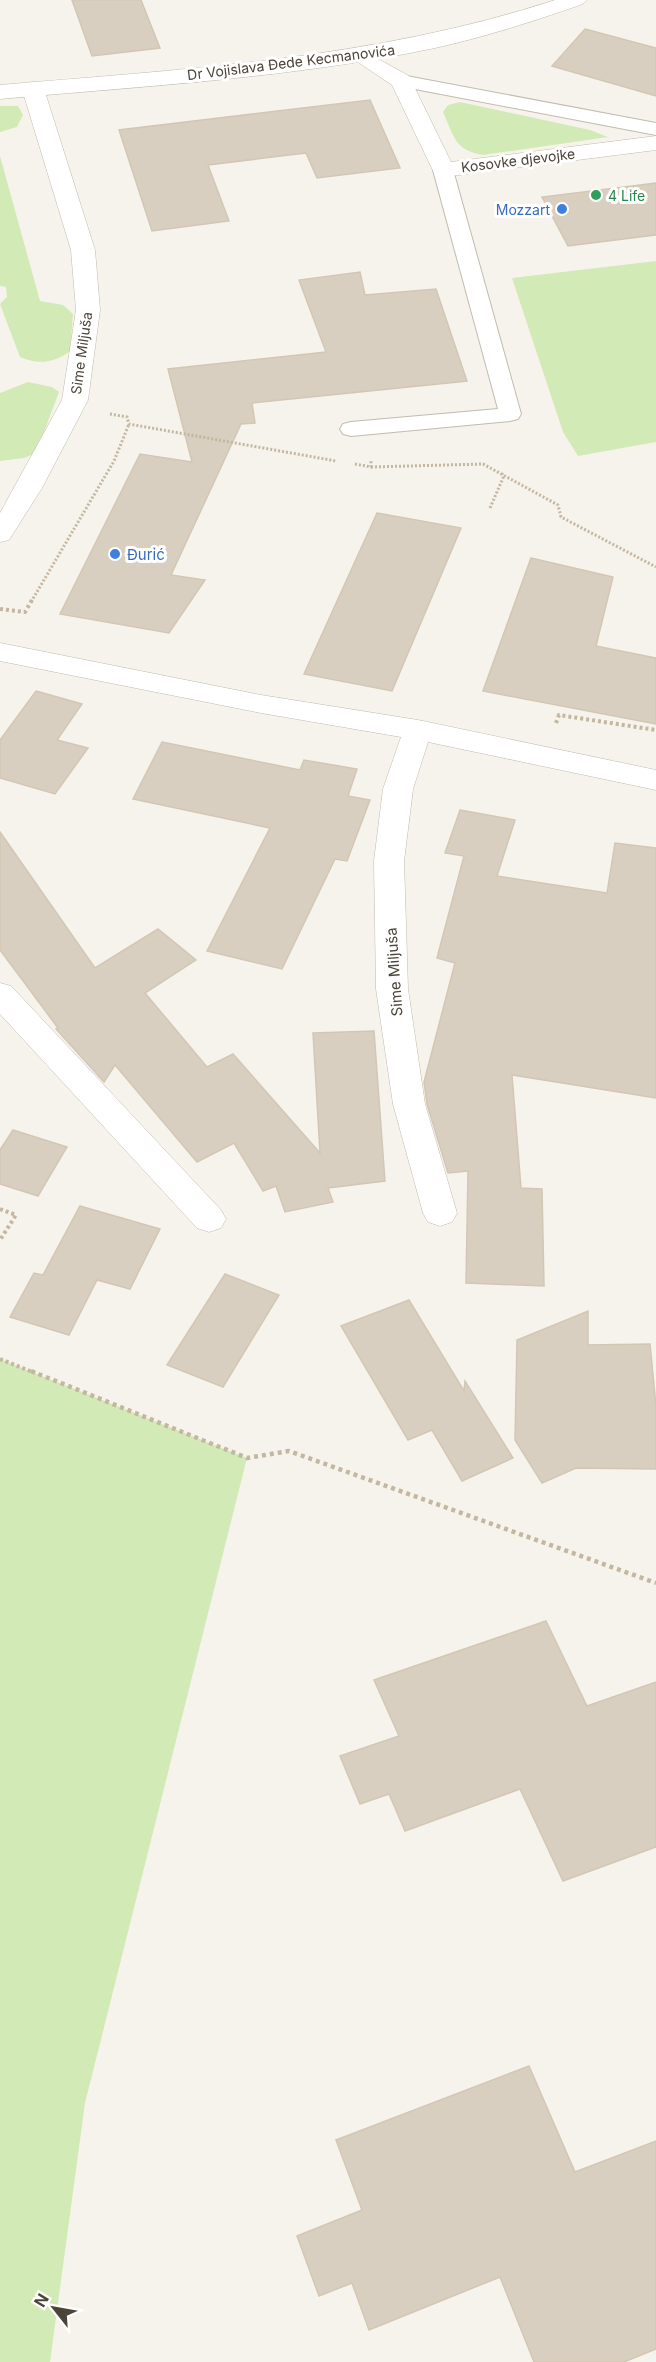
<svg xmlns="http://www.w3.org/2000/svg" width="656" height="2362" viewBox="0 0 656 2362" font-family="Inter,sans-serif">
<rect width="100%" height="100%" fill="#f6f3ec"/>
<g fill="#d2eab5">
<path d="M460 102 590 130 608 137 483 155C454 150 454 136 443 112L448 105Z"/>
<polygon points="0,106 18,106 23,115 17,127 0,132"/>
<path d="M0 156 40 301 63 305 73 314 70 351C55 363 37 365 20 357L0 304 7 297 6 287 0 286Z"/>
<polygon points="656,261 656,442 578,456 563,432 512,278"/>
<polygon points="28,382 52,387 59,392 36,453 24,458 0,461 0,393"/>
<polygon points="0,1359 247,1458 85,2103 50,2362 0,2362"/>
</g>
<g fill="#d8cfc1" stroke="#d3c7b4" stroke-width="1.5">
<polygon points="72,0 141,0 160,48 92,56"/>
<polygon points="585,29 656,48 656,96 552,66"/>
<polygon points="370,100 400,168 317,178 306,153 208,165 229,221 152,231 119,130"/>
<polygon points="656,183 656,235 568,246 542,197"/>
<polygon points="360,272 365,295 436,289 467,381 252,403 255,423 241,424 171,575 205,580 169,633 60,614 140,454 192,462 168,369 326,352 299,280"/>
<polygon points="377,513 461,528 392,691 304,674"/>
<polygon points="531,558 613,577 596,646 656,658 656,724 483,691"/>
<polygon points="36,691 82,704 57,740 88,748 55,794 0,778 0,740"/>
<polygon points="162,742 300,770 304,760 357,769 348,796 370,800 347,861 335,859 282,969 207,951 270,828 133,799"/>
<polygon points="460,810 515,820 497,876 607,893 615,843 656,848 656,1098 512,1075 521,1188 542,1189 544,1286 466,1283 468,1171 448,1173 427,1104 424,1082 455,963 437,958 464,856 445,853"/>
<polygon points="0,832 95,968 158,929 196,960 145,993 207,1067 233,1054 320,1153 313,1033 374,1031 385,1181 328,1188 333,1202 285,1212 276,1186 263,1191 234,1143 197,1162 115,1065 104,1082 56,1029 58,1028 0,950"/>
<polygon points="13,1130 67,1147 38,1196 0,1184 0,1150"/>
<polygon points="80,1206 160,1229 130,1289 97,1280 69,1335 10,1317 34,1273 43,1275"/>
<polygon points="225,1274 279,1295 223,1387 167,1365"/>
<polygon points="409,1300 464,1391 465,1381 513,1458 462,1481 432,1430 408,1440 341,1326"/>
<polygon points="588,1311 588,1345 650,1344 656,1406 656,1469 576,1468 542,1483 515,1440 517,1340"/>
<polygon points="546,1621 587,1706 656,1682 656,1847 563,1881 520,1789 405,1831 389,1794 360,1804 340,1756 399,1736 374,1680"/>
<polygon points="529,2066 575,2172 656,2141 656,2349 624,2362 534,2362 500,2277 369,2330 352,2283 319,2296 297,2236 362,2210 336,2140"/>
</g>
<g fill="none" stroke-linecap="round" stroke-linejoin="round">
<defs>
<g id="service">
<polygon points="401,75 656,123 656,135 394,85 391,81 394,77"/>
<polygon points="443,164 450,166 453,170 521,414 518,419 510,421 351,436 343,434 340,429 343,424 351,422 498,409 433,170 436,166"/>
</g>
<g id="minor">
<polygon points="360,49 409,76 451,162 656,136 656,150 443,177 435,175 392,85 349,56 352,51"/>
<polygon points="33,82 41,84 44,89 95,250 100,310 88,400 42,488 9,540 0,542 0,513 62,400 76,310 71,250 22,89 25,84"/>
<polygon points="0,643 261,695 418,720 656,770 656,790 428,742 413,789 404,861 408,989 425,1104 457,1213 452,1222 440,1226 428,1222 423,1213 393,1104 376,989 374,861 383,789 401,737 261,713 0,661"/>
<polygon points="0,983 11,986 221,1210 226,1219 221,1228 209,1232 197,1228 0,1014"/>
</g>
<path id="tertiary" d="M555 0H587L583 4C534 21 485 37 435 48 292 78 145 86 0 99V85C187 69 375 59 555 0Z"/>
</defs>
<use href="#service" stroke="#c2bbae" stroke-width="2"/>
<use href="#minor" stroke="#c2bbae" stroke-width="1"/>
<use href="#tertiary" stroke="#c2bbae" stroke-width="1"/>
<g stroke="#c4b79f" stroke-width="3" stroke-dasharray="2 2" stroke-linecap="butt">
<polyline points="110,414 127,417 129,424 336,461"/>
<polyline points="355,464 371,467 371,461"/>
<polyline points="371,467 483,464 558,505 561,517 656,567"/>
<polyline points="490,508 503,478 502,473"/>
<polyline points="31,602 114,461 129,424"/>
</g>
<g stroke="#c4b79f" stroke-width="4" stroke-dasharray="3 3" stroke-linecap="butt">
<polyline points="0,609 25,612 32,600"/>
<polyline points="556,723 559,715 656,730"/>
<polyline points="0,1209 16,1215 0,1240"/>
<polyline points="0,1359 35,1373"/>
</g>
<polyline stroke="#c4b79f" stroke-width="4.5" stroke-dasharray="4 4" stroke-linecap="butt" points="31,1371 247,1458 289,1451 656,1583"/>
<use href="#service" fill="#fff" fill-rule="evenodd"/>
<use href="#minor" fill="#fff" fill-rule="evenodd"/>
<use href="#tertiary" fill="#fff" fill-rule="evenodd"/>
</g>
<circle fill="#2e9e5b" stroke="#fff" stroke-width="2" cx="596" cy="195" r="6"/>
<g fill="#3f7fe0" stroke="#fff" stroke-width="2">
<circle cx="562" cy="209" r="6"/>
<circle cx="115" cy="554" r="6"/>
</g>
<g text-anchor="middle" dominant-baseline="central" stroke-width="6" stroke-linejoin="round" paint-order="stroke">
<g font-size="14" fill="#4b4439" stroke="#fff">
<text transform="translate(291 62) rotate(-7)">Dr Vojislava Đede Kecmanovića</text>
<text transform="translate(518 160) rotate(-7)">Kosovke djevojke</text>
<text transform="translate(81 353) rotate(-82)">Sime Miljuša</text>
</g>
<g font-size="14" fill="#27864d" stroke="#fff" text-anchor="start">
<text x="608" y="195">4 Life</text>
</g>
<g font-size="14" fill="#366cbe" stroke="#fff" text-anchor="end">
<text x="550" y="209">Mozzart</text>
</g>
<g font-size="15" fill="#366cbe" stroke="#fff" text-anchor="start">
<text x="127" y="554">Đurić</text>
</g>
<g font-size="15" fill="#4b4439" stroke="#fff">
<text transform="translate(394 972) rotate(-94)">Sime Miljuša</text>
</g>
</g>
<g transform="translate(54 2308) rotate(301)" stroke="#ffffff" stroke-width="4.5" paint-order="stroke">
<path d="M0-4.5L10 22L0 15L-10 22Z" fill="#4b4439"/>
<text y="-9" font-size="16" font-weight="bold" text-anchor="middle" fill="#4b4439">N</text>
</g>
</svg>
